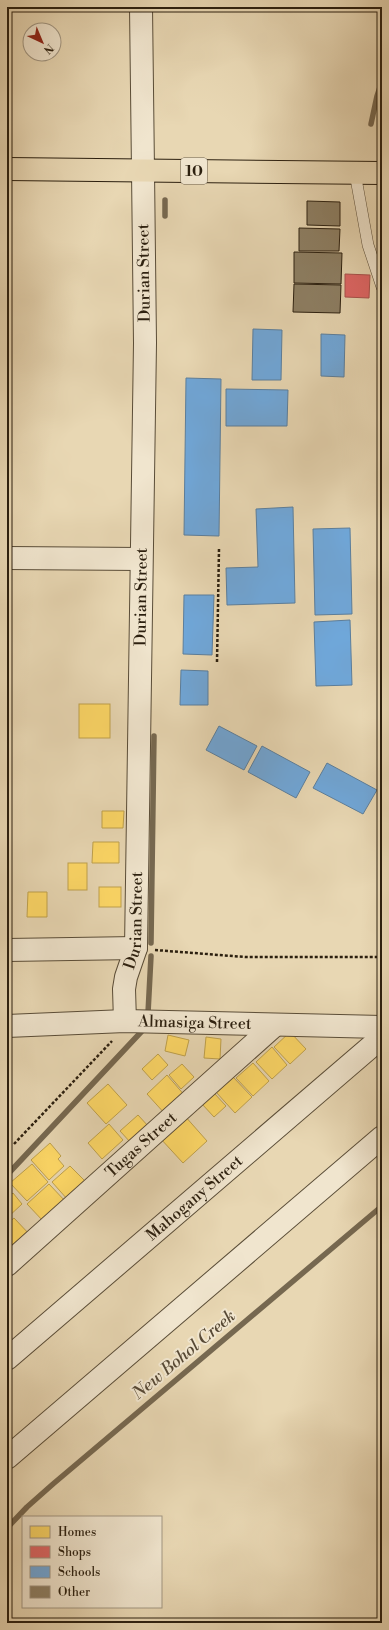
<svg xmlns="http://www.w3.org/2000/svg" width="389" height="1630" viewBox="0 0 389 1630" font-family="'Libre Bodoni',serif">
<rect width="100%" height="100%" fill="#e8d7b3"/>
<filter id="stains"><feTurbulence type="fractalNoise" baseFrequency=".005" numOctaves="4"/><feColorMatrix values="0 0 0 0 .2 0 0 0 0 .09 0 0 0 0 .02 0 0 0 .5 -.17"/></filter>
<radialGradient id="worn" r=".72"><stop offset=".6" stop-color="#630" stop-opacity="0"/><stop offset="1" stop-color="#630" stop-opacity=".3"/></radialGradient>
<g fill="#ffd966" stroke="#bfa14c">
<rect x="79" y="704" width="31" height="34"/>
<polygon points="102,811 124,811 123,828 102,828"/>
<polygon points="93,842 119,842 119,863 92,863"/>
<rect x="68" y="863" width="19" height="27"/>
<rect x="99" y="887" width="22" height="20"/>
<polygon points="28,892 47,892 47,917 27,917"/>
<polygon points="290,1032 306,1049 290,1064 274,1047"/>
<polygon points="168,1035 189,1040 185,1056 165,1051"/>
<polygon points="206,1037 221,1039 220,1059 204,1058"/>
<polygon points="272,1047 287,1065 272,1079 256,1062"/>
<polygon points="158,1054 168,1065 152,1080 142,1069"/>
<polygon points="253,1063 269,1081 253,1096 236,1078"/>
<polygon points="182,1064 194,1077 181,1089 169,1075"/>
<polygon points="167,1075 186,1097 166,1115 147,1094"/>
<polygon points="233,1077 252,1097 235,1113 216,1092"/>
<polygon points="108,1084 127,1105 106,1124 87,1103"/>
<polygon points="214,1093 226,1106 214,1117 202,1104"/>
<polygon points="138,1115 149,1127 131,1143 120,1131"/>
<polygon points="184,1115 207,1141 183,1163 160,1138"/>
<polygon points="109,1124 123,1140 102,1159 88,1143"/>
<polygon points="50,1143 61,1156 58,1159 64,1166 49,1180 31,1160"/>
<polygon points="32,1164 48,1182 27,1201 10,1183"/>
<polygon points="70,1166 87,1183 68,1200 52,1182"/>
<polygon points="49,1184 66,1202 44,1222 27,1204"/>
<polygon points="13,1193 22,1204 7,1218 7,1199"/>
<polygon points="14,1218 31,1236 7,1257 7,1224"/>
</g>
<polygon fill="#e06666" stroke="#aa514c" points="345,274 370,275 369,298 345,297"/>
<g fill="#6fa8dc" stroke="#5b7f9e">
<polygon points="253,329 282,330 281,380 252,380"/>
<polygon points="321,334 345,335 344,377 321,376"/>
<polygon points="186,378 221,379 219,536 184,535"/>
<polygon points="226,389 288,390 287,426 226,426"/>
<polygon points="293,507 295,603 227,605 226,568 258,567 256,509"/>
<polygon points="350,528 352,614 315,615 313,529"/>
<polygon points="184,595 214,595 212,655 183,654"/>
<polygon points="350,620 352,685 316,686 314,622"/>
<polygon points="181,670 208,671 208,705 180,705"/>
<polygon points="219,726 257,746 244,770 206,750"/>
<polygon points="262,746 310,772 296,798 248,772"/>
<polygon points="327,763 377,790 363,814 313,788"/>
</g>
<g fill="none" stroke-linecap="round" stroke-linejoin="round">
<g stroke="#766850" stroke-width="5.5">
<polyline points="371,124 377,96 382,81"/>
<polyline points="165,216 165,200"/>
<polyline points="151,943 154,736"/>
<polyline points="148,1013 151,956"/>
<polyline points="7,1175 142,1031"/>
<polyline points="7,1528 27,1507 53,1484 382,1206"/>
</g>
</g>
<g fill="#8d7f64" stroke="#2b1f0f">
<polygon points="307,201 340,202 340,226 307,225"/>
<polygon points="299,228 340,229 339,251 299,251"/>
<polygon points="294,252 342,253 341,284 294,283"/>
<polygon points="294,284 341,285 340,313 293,312"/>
</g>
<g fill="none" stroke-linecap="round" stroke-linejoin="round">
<defs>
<polyline id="service" points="355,173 368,245 382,287"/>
<g id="minor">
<polyline points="7,558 141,559"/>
<polyline points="7,950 136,948"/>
<path id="s1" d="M125 1021 124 989 126 977 136 948 145 343 143 171"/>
<path id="s2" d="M7 1026 125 1021 382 1027"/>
<path id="s3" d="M7 1265 275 1025"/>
<path id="s4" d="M7 1359 382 1037"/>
<polyline points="7,1458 382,1137"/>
</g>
<polyline id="tertiary" points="141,7 143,171"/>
<polyline id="trunk" points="7,169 382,173"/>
</defs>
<use href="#service" stroke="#5a4d38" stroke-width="12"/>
<use href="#minor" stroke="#5a4d38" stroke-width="24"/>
<use href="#tertiary" stroke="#5a4d38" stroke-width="24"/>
<use href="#trunk" stroke="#2b1f0f" stroke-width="24"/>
<g stroke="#2b1f0f" stroke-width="2.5" stroke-dasharray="3 2" stroke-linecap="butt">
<polyline points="217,662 219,549"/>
<polyline points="155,950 245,957 382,957"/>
<polyline points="14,1144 112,1041"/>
</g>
<use href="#service" stroke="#f0e5ce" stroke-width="11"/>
<use href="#minor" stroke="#f0e5ce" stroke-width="22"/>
<use href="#tertiary" stroke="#f0e5ce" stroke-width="22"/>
<use href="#trunk" stroke="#e8d7b3" stroke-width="22"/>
</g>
<g text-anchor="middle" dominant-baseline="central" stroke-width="4" stroke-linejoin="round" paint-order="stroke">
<rect fill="#f0e5ce" stroke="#665a48" stroke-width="1" x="181" y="158" width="26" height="26" rx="3"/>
<g font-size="15" font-weight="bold" fill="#2b1f0f">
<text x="194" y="171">10</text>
</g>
<g font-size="16" fill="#2b1f0f" stroke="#f0e5ce">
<text transform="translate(144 273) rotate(-91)">Durian Street</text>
<text stroke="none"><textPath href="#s1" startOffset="426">Durian Street</textPath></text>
<text stroke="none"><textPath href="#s1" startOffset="102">Durian Street</textPath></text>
<text stroke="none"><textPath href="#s2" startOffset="188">Almasiga Street</textPath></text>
<text stroke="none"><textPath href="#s3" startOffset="180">Tugas Street</textPath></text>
<text stroke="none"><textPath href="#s4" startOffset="247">Mahogany Street</textPath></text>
</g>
<g font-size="17" font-style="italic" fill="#574935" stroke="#f0e5ce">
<text transform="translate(184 1355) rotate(-40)">New Bohol Creek</text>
</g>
</g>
<rect width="389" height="1630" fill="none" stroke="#e8d7b3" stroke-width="24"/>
<rect x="8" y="8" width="373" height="1614" fill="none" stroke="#2b1f0f" stroke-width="2"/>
<rect x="12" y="12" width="365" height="1606" fill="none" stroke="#2b1f0f"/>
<rect x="22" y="1516" width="140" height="92" fill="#f0e5ce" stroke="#a19682"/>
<rect x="30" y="1526" width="20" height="12" fill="#ffd966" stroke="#a19682"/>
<text x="58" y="1536" font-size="12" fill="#2b1f0f">Homes</text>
<rect x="30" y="1546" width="20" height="12" fill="#e06666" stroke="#a19682"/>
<text x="58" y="1556" font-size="12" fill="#2b1f0f">Shops</text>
<rect x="30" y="1566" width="20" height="12" fill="#6fa8dc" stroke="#a19682"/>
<text x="58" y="1576" font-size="12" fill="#2b1f0f">Schools</text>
<rect x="30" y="1586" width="20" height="12" fill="#8d7f64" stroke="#a19682"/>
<text x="58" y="1596" font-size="12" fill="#2b1f0f">Other</text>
<g transform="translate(42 42) rotate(136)"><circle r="19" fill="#f0e5ce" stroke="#a19682"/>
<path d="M0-3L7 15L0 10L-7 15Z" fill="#8f2418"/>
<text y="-6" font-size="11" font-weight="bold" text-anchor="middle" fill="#2b1f0f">N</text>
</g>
<rect width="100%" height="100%" filter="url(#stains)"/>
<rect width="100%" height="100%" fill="url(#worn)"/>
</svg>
